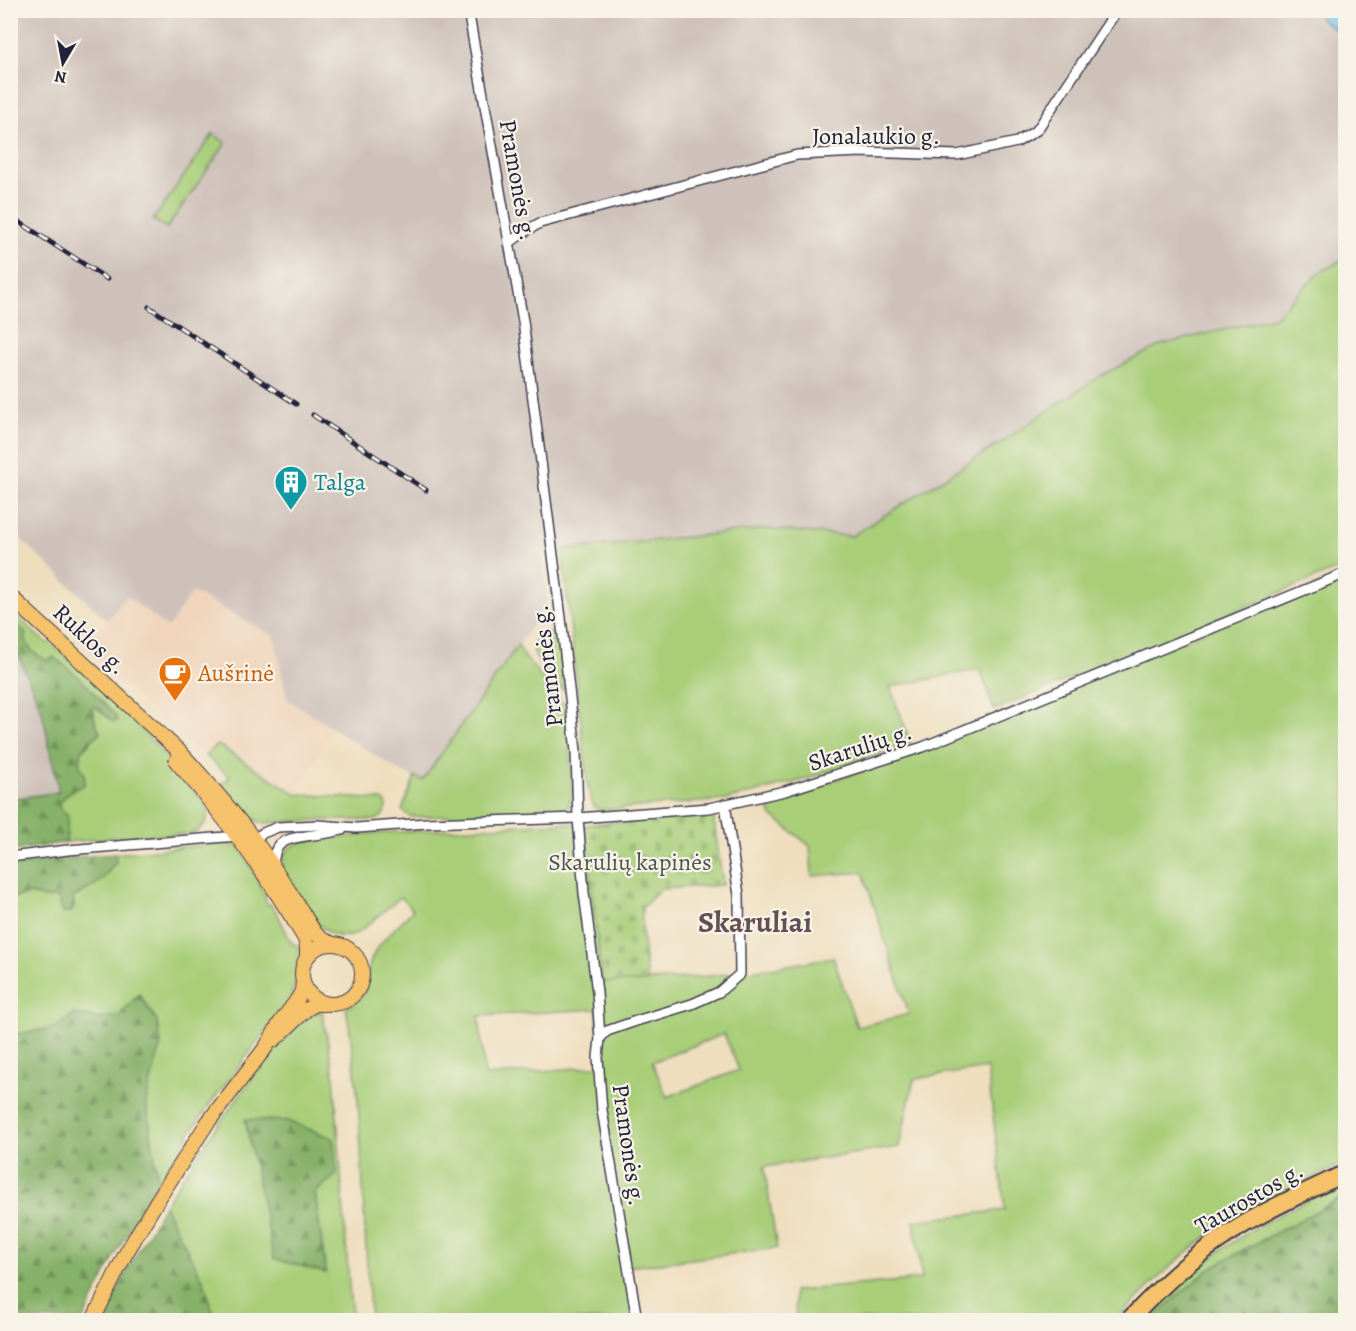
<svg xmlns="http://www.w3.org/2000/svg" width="1356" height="1331" viewBox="0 0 1356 1331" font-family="Alegreya,serif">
<defs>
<pattern id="forest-firs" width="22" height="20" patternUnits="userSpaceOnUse" patternTransform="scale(1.5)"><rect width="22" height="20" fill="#86b168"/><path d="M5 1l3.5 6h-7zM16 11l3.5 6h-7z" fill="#6d9057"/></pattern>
<pattern id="cemetery-stones" width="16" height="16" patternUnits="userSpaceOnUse" patternTransform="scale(1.5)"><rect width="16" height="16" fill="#a8ce78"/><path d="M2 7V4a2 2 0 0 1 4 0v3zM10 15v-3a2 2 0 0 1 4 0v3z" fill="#90b169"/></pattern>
<pattern id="water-ripples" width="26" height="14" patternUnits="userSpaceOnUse" patternTransform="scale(1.5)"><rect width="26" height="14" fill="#72bfec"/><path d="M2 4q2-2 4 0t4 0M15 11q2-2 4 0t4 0" fill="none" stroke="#5d9bc0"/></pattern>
</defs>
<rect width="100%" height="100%" fill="#f7f3e8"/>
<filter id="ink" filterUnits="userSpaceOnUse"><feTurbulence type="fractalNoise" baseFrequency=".0167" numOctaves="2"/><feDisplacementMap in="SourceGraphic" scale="12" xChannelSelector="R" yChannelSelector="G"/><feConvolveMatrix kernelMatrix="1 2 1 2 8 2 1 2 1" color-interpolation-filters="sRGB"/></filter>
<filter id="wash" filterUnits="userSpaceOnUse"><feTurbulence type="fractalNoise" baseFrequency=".008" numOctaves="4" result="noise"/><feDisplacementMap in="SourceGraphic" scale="24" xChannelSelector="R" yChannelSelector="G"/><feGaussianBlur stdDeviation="1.35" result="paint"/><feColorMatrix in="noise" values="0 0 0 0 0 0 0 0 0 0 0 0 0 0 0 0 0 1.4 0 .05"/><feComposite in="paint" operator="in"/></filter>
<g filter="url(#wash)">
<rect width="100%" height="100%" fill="#eedebd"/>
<polygon fill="#f0d5bc" points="191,592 274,636 287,699 332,728 296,794 218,745 205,755 186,742 83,648 127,596 168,627"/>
<g fill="#cec1b9">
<polygon points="11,11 1345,11 1345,258 1319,273 1274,317 1161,345 1100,376 997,445 852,536 766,529 542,552 547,598 537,618 423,781 403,773 287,699 274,636 192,592 168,628 127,596 107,620 11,530"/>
<polygon points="10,638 42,711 59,792 11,799"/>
</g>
<g fill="#a8ce78" stroke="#65785a" stroke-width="1.5" fill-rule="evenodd">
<polygon points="213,134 226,143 167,228 153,220"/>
<polygon points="1345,258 1345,566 994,710 980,669 890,687 911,743 803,780 725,800 601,810 594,807 588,788 562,550 766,529 852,536 997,445 1100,376 1161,345 1274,317 1319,273"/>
<path d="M1339 576 1346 620 1345 1162C1301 1184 1256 1204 1215 1231 1178 1256 1147 1289 1116 1320H796L794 1291 922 1279 914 1221 1005 1210 987 1068 914 1079 899 1147 764 1167 777 1248 628 1267 637 1320H371C361 1216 365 1111 346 1008 377 992 361 974 375 952 384 937 401 923 413 910L401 897 359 932C324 953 299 896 284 872 280 853 289 844 307 841L376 833 563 823 585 825 602 982C680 982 757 972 833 957L857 1027 909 1014 863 872 812 876 810 846 771 815 767 801 822 784 884 764ZM597 1009 599 1066 485 1076 479 1016ZM724 1034 739 1070 667 1097 652 1062Z"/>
<polygon points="10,610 38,636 64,654 126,713 174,765 207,807 208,814 205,824 196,832 188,834 121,837 66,842 67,831 59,807 60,802 85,775 79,765 82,750 100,732 95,722 93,706 98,708 113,722 48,661 32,652 26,642 25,632 11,621"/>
<path d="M556 633 559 637 564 691C546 678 510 633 556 633Z"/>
<polygon points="518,645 524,656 568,709 573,794 567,809 549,813 410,817 402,810 415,777 423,780"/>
<path d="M218 745 296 794 382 800 387 804C385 812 384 817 375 820H318L264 823 249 819 244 816 223 787V783L230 777 205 755Z"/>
<path d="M226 843 233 845 240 848 262 887 261 889 266 898 265 899 268 905 270 904 277 913 291 942 300 948 295 984 289 1001 210 1104 158 1180 146 1101 161 1043 138 995 120 1015 98 1019 74 1014 55 1028 11 1035V898L31 894 44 898H58L74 905 73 897C82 893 100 882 107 874 111 869 110 866 116 863L115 854Z"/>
<path d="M322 1011 334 1076 350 1299 353 1320H215L204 1282 164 1206C193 1160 223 1116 256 1074 271 1055 287 1035 305 1019 310 1015 316 1013 322 1011ZM287 1121 337 1174 315 1193 325 1273Z"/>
<path d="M1345 1183V1196L1212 1267 1175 1298 1152 1320H1141C1179 1281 1223 1245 1271 1219 1295 1206 1321 1194 1345 1183Z"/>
</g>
<g fill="url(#forest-firs)" stroke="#546a52" stroke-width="1.5">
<path d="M11 621 25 632C26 650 33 653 48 661L53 657 78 676 116 716 117 721 113 722 98 708 93 707 95 722 100 732 82 750 79 764 85 775 84 785C74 790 60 795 59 807L68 815 66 842 11 851V799L59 792 42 711 11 638Z"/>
<path d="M115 854 116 863C110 866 111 869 107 874 101 882 83 893 73 897L74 906 72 911 63 913 58 898H44L31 894 11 898V863Z"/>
<polygon points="139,994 157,1021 161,1043 146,1101 158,1180 114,1257 83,1320 11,1320 11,1035 55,1028 74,1014 98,1019 120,1015"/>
<polygon points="245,1119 287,1121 333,1138 337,1174 315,1193 326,1273 274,1259"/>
<polygon points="1345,1196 1345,1320 1152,1320 1175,1298 1212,1267"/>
<polygon points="164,1206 204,1282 215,1320 103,1320 129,1267"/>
</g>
<polygon fill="url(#cemetery-stones)" stroke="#65785a" stroke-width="1.5" points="713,814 723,885 661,889 642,908 642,930 647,982 602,982 585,825"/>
<polygon fill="url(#water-ripples)" stroke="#4a7094" stroke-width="1.5" points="1324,11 1345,11 1345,36 1319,18"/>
</g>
<g filter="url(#ink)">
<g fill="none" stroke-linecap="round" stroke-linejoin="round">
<defs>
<g id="street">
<polyline points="468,10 523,321 561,618 576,751 578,818 584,893 597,992 600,1038 598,1058 602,1110 637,1320"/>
<polyline points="509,243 524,232 540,223 797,155 860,152 957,155 1017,142 1037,130 1117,10"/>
<polyline points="252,844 254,839 263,833 278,827 318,825 357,828 427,823 578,818 709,808 785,791 923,747 1346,573"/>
<polyline points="10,857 68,850 238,836"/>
<path d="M274 866C271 838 293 838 313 835 323 834 333 832 342 830"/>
<polyline points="600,1038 607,1031 636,1021 692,1004 719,992 740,974 739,895 725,804"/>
</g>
<g id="primary">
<path d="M10 596 181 753C207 781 232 810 255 841 277 870 296 902 315 933L323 940 333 944"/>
<path d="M176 761C225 816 267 875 305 939L307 948V957"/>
<circle cx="332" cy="974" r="30"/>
<polyline points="274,1040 307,1009 316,1004 326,1004"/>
<polyline points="93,1320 125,1255 157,1201 208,1122 266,1047 280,1023 297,1000 302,991 303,981"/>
</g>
<path id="highway" d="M1129 1320C1150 1298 1172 1276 1196 1257 1241 1221 1294 1197 1346 1173"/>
</defs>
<use href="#street" stroke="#413e4e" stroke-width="12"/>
<use href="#primary" stroke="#413e4e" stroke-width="16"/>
<use href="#highway" stroke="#413e4e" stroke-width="20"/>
<use href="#street" stroke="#fff" stroke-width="9"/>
<use href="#primary" stroke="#f5c16b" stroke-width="14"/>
<use href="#highway" stroke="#f5c16b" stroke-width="16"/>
<defs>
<g id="rail">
<polyline points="10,216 107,279"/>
<polyline points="149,307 296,404"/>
<polyline points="313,415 426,490"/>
</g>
</defs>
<use href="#rail" stroke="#22223b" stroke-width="5"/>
<use href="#rail" stroke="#f7f3e8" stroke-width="3" stroke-dasharray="9" stroke-linecap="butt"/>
</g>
</g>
<defs>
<symbol id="building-pin" viewBox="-11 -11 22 30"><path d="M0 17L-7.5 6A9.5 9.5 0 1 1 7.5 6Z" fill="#0f9aa8" stroke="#f7f3e8"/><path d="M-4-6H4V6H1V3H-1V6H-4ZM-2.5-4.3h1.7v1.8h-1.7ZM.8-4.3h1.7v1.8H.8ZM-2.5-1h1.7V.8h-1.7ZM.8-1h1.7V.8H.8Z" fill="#fff"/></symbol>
<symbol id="cafe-pin" viewBox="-11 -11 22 30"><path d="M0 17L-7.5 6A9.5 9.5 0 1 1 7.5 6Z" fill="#e8710a" stroke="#f7f3e8"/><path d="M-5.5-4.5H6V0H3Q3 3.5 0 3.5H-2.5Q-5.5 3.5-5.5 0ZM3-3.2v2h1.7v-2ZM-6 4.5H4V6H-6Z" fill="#fff"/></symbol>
</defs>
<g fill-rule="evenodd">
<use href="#building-pin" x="272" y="463" width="38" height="52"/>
<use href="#cafe-pin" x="156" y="654" width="38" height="52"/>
</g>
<g text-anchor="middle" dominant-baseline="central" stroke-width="4.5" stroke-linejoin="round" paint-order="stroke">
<g font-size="24" fill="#22223b" stroke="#f7f3e8">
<text x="876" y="136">Jonalaukio g.</text>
<text transform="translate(518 180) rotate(80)">Pramonės g.</text>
<text transform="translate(90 639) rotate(43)">Ruklos g.</text>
<text transform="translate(547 666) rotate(-97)">Pramonės g.</text>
<text transform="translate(860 747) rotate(-18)">Skarulių g.</text>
<text transform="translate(629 1145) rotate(82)">Pramonės g.</text>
<text transform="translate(1249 1198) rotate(-30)">Taurostos g.</text>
</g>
<g font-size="24" fill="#0d838f" stroke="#f7f3e8" text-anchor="start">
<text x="314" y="482">Talga</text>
</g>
<g font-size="24" fill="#c56008" stroke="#f7f3e8" text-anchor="start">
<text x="198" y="673">Aušrinė</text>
</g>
<g font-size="24" fill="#4a564d" stroke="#f7f3e8">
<text x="630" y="862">Skarulių kapinės</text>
</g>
<g font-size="30" font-weight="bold" fill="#625052" stroke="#f7f3e8">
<text x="755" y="922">Skaruliai</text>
</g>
</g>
<rect width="1356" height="1331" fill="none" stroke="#f7f3e8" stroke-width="36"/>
<g transform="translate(63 63) rotate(190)" stroke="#f7f3e8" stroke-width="4.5" paint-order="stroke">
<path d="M0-4.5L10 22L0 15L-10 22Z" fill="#22223b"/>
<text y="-9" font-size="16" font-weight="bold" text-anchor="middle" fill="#22223b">N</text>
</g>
</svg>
